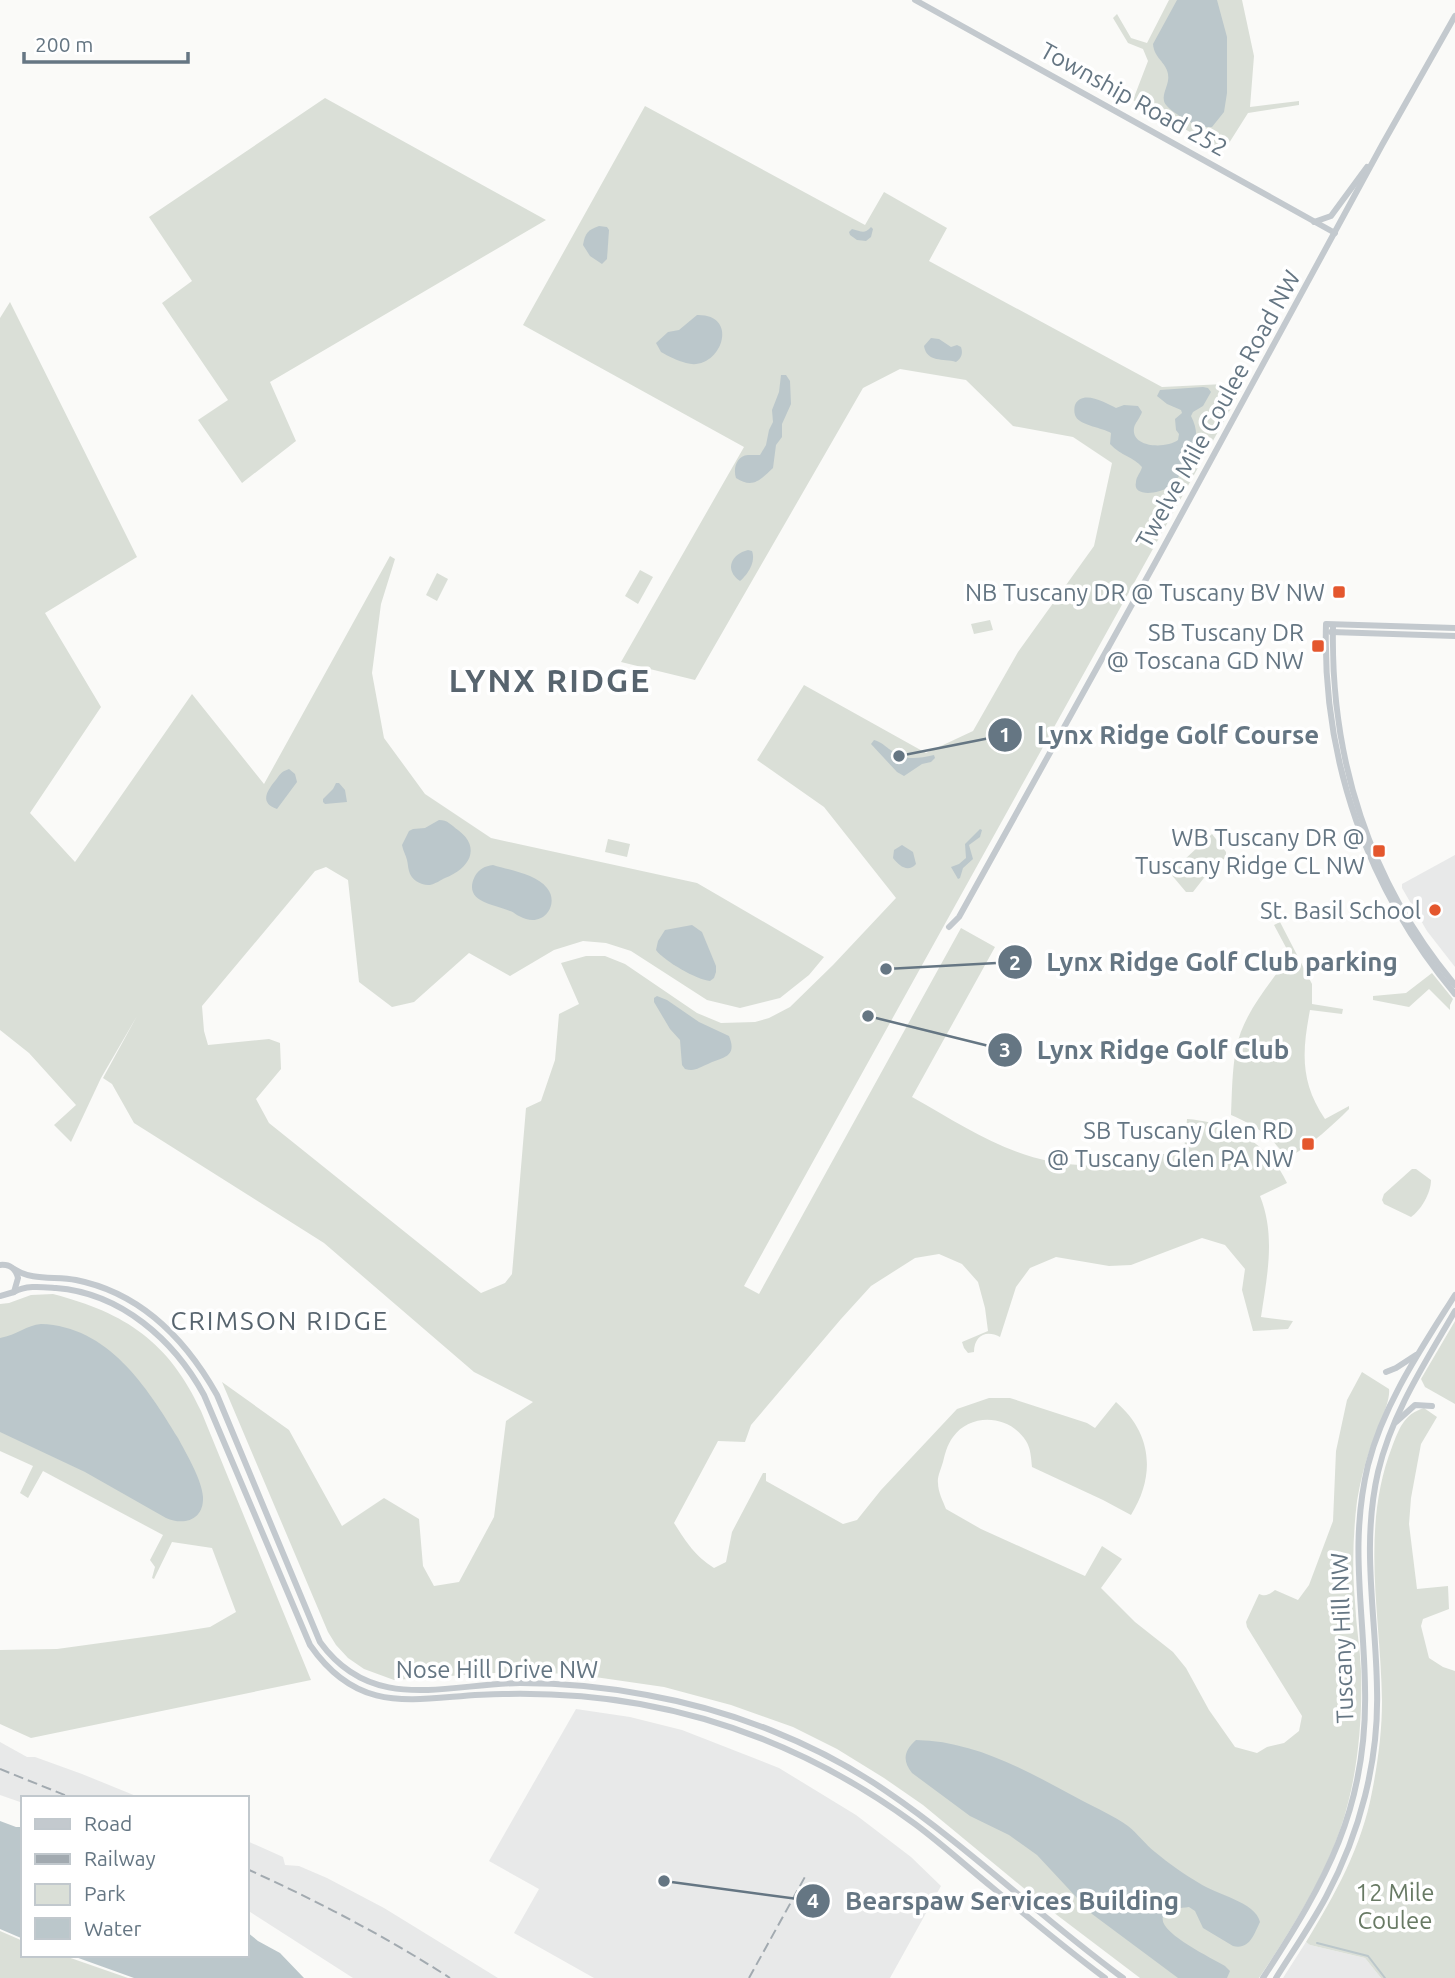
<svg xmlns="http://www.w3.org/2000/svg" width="1455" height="1978" viewBox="0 0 1455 1978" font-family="Ubuntu,sans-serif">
<rect width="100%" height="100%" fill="#fafaf8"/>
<g fill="#e8e9e9">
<polygon points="1455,855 1455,967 1427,931 1402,888 1402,884"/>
<polygon points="576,1709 630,1717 682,1730 779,1768 856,1815 911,1857 941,1886 890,1978 594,1978 514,1933 539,1889 489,1861"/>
<polygon points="0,1742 27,1757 35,1757 82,1774 141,1798 23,1798 23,1803 0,1795"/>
<polygon points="247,1841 283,1857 285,1865 299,1866 327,1878 384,1908 498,1978 353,1978 247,1910"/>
<polygon points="1306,1942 1310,1945 1365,1958 1381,1978 1283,1978"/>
</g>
<g fill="#dadfd7">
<polygon points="1169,0 1242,0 1254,56 1250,107 1299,101 1299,105 1248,113 1224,151 1133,100 1148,61 1143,49 1128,43 1113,18 1117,14 1131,38 1147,43"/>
<polygon points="325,98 546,220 270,382 296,441 242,483 198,420 228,400 162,303 192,281 149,217"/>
<path d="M645 106 865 225 884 192 947 228 929 261 1162 387 1245 383 744 1286 759 1294 961 928 995 947 912 1097C974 1132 1024 1168 1098 1165 1127 1163 1155 1153 1184 1152L1187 1119C1229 1122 1269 1143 1287 1183L1260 1196C1276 1236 1267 1276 1261 1317L1293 1321 1288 1329 1253 1331 1242 1290 1245 1269 1225 1245 1202 1238 1131 1265 1109 1266 1056 1257 1030 1268 1016 1287 1000 1337C986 1329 974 1336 974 1352L968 1353 964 1348 962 1342 988 1331 985 1308 978 1282 962 1264 939 1254 915 1258 871 1286 841 1319 751 1425 745 1442 718 1441 674 1523C687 1543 694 1555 714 1568L726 1562 732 1532 763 1473H766V1481L843 1524 857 1520 881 1490 957 1409 989 1398H1010L1087 1423 1095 1428 1116 1402C1152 1433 1156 1475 1131 1515L1103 1500 1032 1467C1031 1458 1031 1449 1026 1441 1010 1415 971 1412 953 1437 947 1445 945 1454 943 1462 941 1469 937 1477 938 1483 938 1492 943 1501 946 1509L981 1529 1085 1576 1102 1546 1122 1559 1101 1588 1135 1622 1173 1652 1186 1668 1209 1710 1235 1747 1257 1753 1267 1747 1284 1743 1299 1731 1302 1716 1247 1627 1246 1622 1259 1594C1266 1597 1270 1594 1275 1590L1298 1600 1309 1585 1333 1521 1336 1451 1347 1400 1362 1372 1389 1389C1391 1402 1375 1434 1370 1449 1364 1466 1360 1483 1357 1501 1353 1534 1352 1568 1355 1602 1356 1625 1360 1648 1361 1671 1363 1740 1354 1810 1322 1873 1304 1909 1282 1944 1259 1978H1140L1049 1909 923 1805 884 1778 837 1749 793 1727 731 1705 664 1687 588 1676 551 1673H492L394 1680 364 1669 348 1658 336 1645 328 1632 222 1382 289 1430 342 1526 384 1498 419 1519 423 1566 434 1586 459 1582 494 1517 506 1421 533 1402 474 1372 324 1243 134 1123 112 1084 103 1078 137 1016 101 1078 71 1142 54 1125 76 1105 29 1053 0 1030V318L10 302 137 557 45 613 101 707 30 813 75 862 192 694 264 784 390 556 395 559 381 604 372 673 384 738 425 794 491 838 697 883 824 957 809 975 780 998 740 1008 707 1000 631 951 606 943 583 941 554 950 510 976 469 953 414 1002 392 1007 359 982 348 880 326 867 315 871 202 1006 204 1031 208 1045 269 1039 280 1043 281 1069 256 1099 269 1123 481 1293 505 1283 512 1274 526 1108 541 1101 555 1060 559 1014 579 1004 561 963 586 956H605L625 964 697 1013 721 1023 755 1022 769 1018 790 1007 833 965 896 898 824 807 757 760 804 685 926 753 973 731 1018 652 1094 546 1112 463 1073 437 1013 426 966 380 900 369 863 388 695 680 621 662 744 447 523 325Z"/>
<polygon points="640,570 653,577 638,604 625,596"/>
<polygon points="437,573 448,579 437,601 426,595"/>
<polygon points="990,620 993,630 974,634 971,624"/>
<polygon points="1212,834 1226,852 1226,857 1207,874 1193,892 1186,892 1170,873"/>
<polygon points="608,839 630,844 627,857 605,852"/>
<path d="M1280 922 1312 984V1004L1343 1009 1342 1014 1310 1010C1302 1052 1300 1082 1325 1119L1349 1106V1109C1331 1127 1313 1143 1291 1156 1281 1153 1277 1145 1270 1138 1258 1128 1245 1121 1231 1115 1232 1093 1232 1071 1236 1049 1243 1013 1270 984 1290 955L1274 925Z"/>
<polygon points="1432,973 1453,999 1450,1005 1450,1010 1429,989 1409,1007 1373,1000 1373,996 1406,993"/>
<path d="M1412 1169H1416L1431 1180C1431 1193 1421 1210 1411 1217L1384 1204 1382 1200 1384 1194Z"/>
<path d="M53 1294C126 1313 169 1342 201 1411L311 1680 31 1738 0 1724V1650L57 1649 166 1634 210 1627 236 1612 212 1548 172 1542 154 1579 152 1578 155 1567 150 1560 163 1535 43 1471 28 1498 20 1493 33 1466 0 1451V1304L9 1303 31 1295Z"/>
<polygon points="1455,1321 1455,1404 1425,1387 1421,1379"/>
<path d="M1424 1408 1437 1417 1421 1444 1411 1498 1409 1524 1417 1589 1448 1586 1449 1609 1423 1619 1421 1626 1429 1658 1443 1667 1455 1671V1978H1381L1365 1958 1310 1945 1306 1942C1335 1895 1362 1846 1372 1792 1378 1762 1382 1731 1382 1701 1381 1616 1360 1530 1392 1447 1399 1429 1404 1414 1424 1408Z"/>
<polygon points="0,1931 23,1941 23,1955 62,1955 128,1978 0,1978"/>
</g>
<g fill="#bbc7cb">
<path d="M1177 0H1217L1227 37V93L1224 112 1212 127C1209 127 1203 127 1200 126 1192 124 1165 109 1164 101 1162 92 1170 84 1168 74 1166 62 1154 58 1153 44Z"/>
<path d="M599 226 607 227 609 230 607 259 602 264 590 256 583 245C585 233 588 230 599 226Z"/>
<path d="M871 227 873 229 871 237 866 241 857 240 850 235 849 232 852 229C861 231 864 235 871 227Z"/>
<path d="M697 315C742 314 720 373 686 363 678 361 668 356 661 352L656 343 668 332 679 330Z"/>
<path d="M931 338 939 339 951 347 957 345 961 347C963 353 962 358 956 362 943 358 927 363 924 346Z"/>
<path d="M781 375H786L790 381 791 404 782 424V437L776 445 773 468C760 480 753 489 736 478 733 469 736 456 748 455 752 455 756 455 760 455L766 445 769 430 773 422 772 410 779 392Z"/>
<path d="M1203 387 1208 388 1211 392 1203 406 1193 412 1191 416C1205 442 1189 470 1167 488 1160 493 1132 498 1136 482 1136 477 1141 472 1142 467 1134 457 1121 456 1110 444L1111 433C1103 428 1080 425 1076 417 1074 414 1074 408 1075 405 1082 389 1106 403 1116 408L1124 405 1138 406 1142 412C1140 418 1135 423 1134 428 1131 448 1166 449 1178 440L1179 434 1176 430 1175 419 1182 413 1181 410 1167 404 1157 396 1160 390Z"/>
<path d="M748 550 752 551C756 562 748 574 740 581 724 570 731 554 748 550Z"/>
<path d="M874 740C881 742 884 745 889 749 906 761 915 759 934 755L935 758 931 762 922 764 904 776 897 772 871 744Z"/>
<path d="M289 769 295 774 297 782 277 809C260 803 266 792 275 781 280 775 280 772 289 769Z"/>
<polygon points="336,783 339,783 345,790 347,802 325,804 323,802 323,799 333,789"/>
<path d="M439 820C448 820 451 825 458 830 482 848 469 869 445 878 441 880 435 884 430 885 422 886 411 880 409 871 408 868 408 864 407 860 406 855 403 851 402 845L409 831 413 829 425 828Z"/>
<polygon points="980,829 982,830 980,837 969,845 973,859 963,868 960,878 958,879 951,867 959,864 966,858 965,844"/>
<path d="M902 845 913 852 916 864C908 873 899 866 893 858L894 850Z"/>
<path d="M493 865C509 870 536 874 547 888 560 903 544 930 519 916 518 916 512 911 510 911 494 904 462 902 475 876 479 869 485 866 493 865Z"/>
<path d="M692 925 702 932 716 966V972L714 978 710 981C697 980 664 961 656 950L658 941 665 930Z"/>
<path d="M657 996 667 1000 699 1022 729 1036C738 1058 722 1057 708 1064 699 1067 696 1072 685 1069L682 1065 680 1040 670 1029 654 1002V998Z"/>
<path d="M41 1324C108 1326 147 1387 178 1438 186 1453 202 1480 203 1497 204 1520 184 1526 166 1518L85 1472 0 1432V1338C17 1335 27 1325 41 1324Z"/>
<path d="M916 1740C976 1741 1029 1772 1081 1800 1096 1808 1114 1816 1128 1826 1138 1834 1145 1844 1155 1852 1168 1863 1184 1874 1199 1883 1215 1894 1256 1902 1260 1922 1254 1934 1250 1950 1233 1946L1203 1928 1195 1911 1189 1907C1120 1914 1206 1955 1225 1966L1230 1971 1227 1978H1178L1092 1914 1037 1855 1009 1835 970 1816 912 1773C902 1760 904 1751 916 1740Z"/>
<polygon points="0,1821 16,1827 23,1827 23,1938 21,1938 0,1929"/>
<polygon points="247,1932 258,1941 280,1953 304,1978 134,1978 70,1955 247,1955"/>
</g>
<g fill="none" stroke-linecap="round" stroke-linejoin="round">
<polyline stroke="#bbc7cb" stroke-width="2" points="1317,1943 1368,1956 1385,1978"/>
<g stroke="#c3c9ce" stroke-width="6">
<polyline points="915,0 1335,233"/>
<polyline points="1314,222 1331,216 1367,167"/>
<path d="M1333 625C1330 758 1369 882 1455 985"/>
<path d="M1455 628 1326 624C1322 760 1368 890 1455 994"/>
<polyline points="1331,632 1455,636"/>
<polyline points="949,927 959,917 1155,563 1382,145 1455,16"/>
<path d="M0 1265C10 1264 16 1269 18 1278L14 1292 0 1296"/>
<path d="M14 1269C32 1281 56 1276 76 1280 141 1293 186 1340 217 1395L320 1642C372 1714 445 1684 520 1683 563 1683 605 1687 647 1695 731 1710 816 1743 886 1791 970 1848 1042 1919 1123 1978"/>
<path d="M14 1292C26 1285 42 1287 56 1288 121 1293 174 1340 204 1395L310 1645C364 1723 424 1694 503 1694 549 1693 595 1696 640 1704 740 1722 833 1764 915 1824 942 1844 967 1867 993 1888 1030 1919 1066 1949 1105 1978"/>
<polyline points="1386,1372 1396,1368 1416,1355"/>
<polyline points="1396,1422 1415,1405 1432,1406"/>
<path d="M1263 1978C1326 1881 1368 1808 1365 1688 1364 1609 1349 1544 1368 1465 1384 1403 1421 1349 1455 1295"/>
<path d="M1276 1978C1293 1951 1311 1925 1326 1897 1360 1833 1379 1761 1377 1689 1376 1614 1361 1547 1378 1472 1392 1413 1425 1363 1455 1311"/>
</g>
<g stroke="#a2aab0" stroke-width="2" stroke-dasharray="10 5" stroke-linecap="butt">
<polyline points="0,1769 72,1798"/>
<path d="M247 1869C317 1901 385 1936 450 1978"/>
<polyline points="749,1978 806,1875"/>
</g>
</g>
<g fill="#e4572e" stroke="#fff" stroke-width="2.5">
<rect x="1332" y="585" width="14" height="14" rx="3.5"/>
<rect x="1311" y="639" width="14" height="14" rx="3.5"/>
<rect x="1372" y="844" width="14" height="14" rx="3.5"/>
<circle cx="1435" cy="910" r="7"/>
<rect x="1301" y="1137" width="14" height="14" rx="3.5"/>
</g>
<g text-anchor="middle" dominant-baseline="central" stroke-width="7" stroke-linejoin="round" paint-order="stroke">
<g font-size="24" fill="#657683" stroke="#fff">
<text transform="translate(1134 99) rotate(29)">Township Road 252</text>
<text transform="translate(1218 409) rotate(-61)">Twelve Mile Coulee Road NW</text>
<text transform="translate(1342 1638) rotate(-92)">Tuscany Hill NW</text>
<text x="497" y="1669">Nose Hill Drive NW</text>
</g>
<g font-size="24" fill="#657683" stroke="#fff" text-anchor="end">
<text x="1325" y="592">NB Tuscany DR @ Tuscany BV NW</text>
<text x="1304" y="632">SB Tuscany DR<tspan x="1304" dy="28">@ Toscana GD NW</tspan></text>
<text x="1365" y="837">WB Tuscany DR @<tspan x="1365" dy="28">Tuscany Ridge CL NW</tspan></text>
<text x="1421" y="910">St. Basil School</text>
<text x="1294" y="1130">SB Tuscany Glen RD<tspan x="1294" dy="28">@ Tuscany Glen PA NW</tspan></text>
</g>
<g font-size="24" fill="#687a64" stroke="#fff">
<text x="1395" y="1892">12 Mile<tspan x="1395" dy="28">Coulee</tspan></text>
</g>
<g font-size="26" letter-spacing="2" fill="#57646e" stroke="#fff">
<text x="280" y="1320">CRIMSON RIDGE</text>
</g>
<g font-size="32" font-weight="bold" letter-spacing="2" fill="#57646e" stroke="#fff">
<text x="550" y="680">LYNX RIDGE</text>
</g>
</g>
<path fill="none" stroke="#657683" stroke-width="2.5" d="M899 756L1005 735M886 969L1015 962M868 1016L1005 1050M664 1881L813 1901"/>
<g fill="#657683" stroke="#fff" stroke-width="2.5">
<circle cx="899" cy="756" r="7"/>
<circle cx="886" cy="969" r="7"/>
<circle cx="868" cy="1016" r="7"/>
<circle cx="664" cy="1881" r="7"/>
<circle cx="1005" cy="735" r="18"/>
<circle cx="1015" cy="962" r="18"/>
<circle cx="1005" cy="1050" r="18"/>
<circle cx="813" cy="1901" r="18"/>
</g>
<g font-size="21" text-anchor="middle" font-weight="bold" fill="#fff">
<text x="1005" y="742">1</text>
<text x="1015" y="970">2</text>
<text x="1005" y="1057">3</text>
<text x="813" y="1908">4</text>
</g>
<g font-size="26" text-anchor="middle" font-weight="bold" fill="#657683" stroke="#fff" stroke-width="7" stroke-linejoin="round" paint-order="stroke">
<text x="1178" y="744">Lynx Ridge Golf Course</text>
<text x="1222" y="971">Lynx Ridge Golf Club parking</text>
<text x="1163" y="1059">Lynx Ridge Golf Club</text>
<text x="1012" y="1910">Bearspaw Services Building</text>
</g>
<rect x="21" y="1796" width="228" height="161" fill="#ffffff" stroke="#c1c8cd" stroke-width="2"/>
<rect x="35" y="1819" width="35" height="10" fill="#c3c9ce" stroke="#c1c8cd" stroke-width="2"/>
<text x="84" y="1831" font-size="21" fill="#657683">Road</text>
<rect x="35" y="1854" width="35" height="10" fill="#a2aab0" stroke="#c1c8cd" stroke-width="2"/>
<text x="84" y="1866" font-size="21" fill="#657683">Railway</text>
<rect x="35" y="1884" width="35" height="21" fill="#dadfd7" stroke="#c1c8cd" stroke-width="2"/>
<text x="84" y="1901" font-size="21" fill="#657683">Park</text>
<rect x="35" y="1918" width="35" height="21" fill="#bbc7cb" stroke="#c1c8cd" stroke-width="2"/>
<text x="84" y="1936" font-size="21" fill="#657683">Water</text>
<path d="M24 52v10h164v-10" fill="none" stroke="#657683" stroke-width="3.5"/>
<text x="35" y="52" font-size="21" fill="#657683" stroke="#ffffff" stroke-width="5" paint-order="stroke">200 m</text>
</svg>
